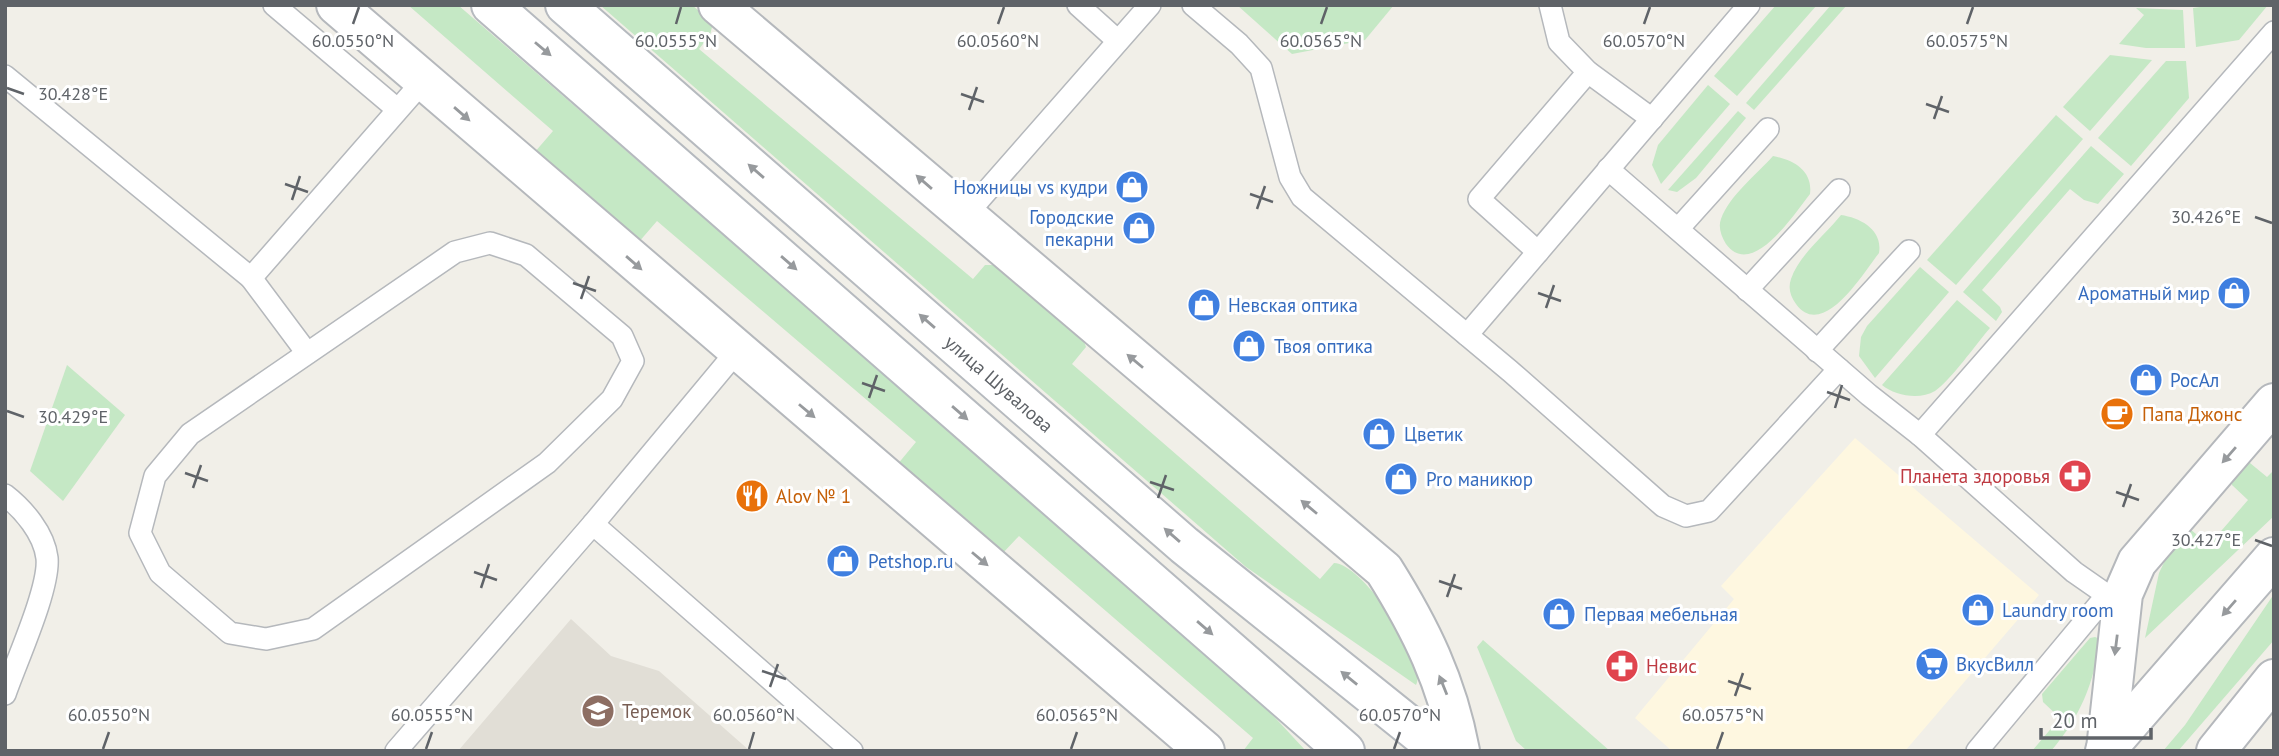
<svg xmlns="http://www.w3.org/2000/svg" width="2279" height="756" viewBox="0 0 2279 756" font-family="'PT Sans',sans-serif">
<rect width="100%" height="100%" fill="#f1efe8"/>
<polygon fill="#fef7e0" points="1855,438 2039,595 1905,751 1672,751 1635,718 1734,599 1721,586"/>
<polygon fill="#e1ded6" points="571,619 611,656 659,671 750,751 458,751"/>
<g fill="#c5e8c5">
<polygon points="408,5 458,5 1252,693 1306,751 1243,751 1253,738 1019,536 1001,555 897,465 916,442 657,221 638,243 534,153 553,131"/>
<path d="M600 5H692L713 23 710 35 699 49 973 279 985 265H994L1082 336 1086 347 1072 364 1320 579 1334 563C1364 564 1428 663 1416 685L1246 567Z"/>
<polygon points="1237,5 1394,5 1365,40 1292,54"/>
<polygon points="1776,5 1817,5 1737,96 1714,76"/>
<polygon points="1831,5 1847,5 1754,110 1746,103"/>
<polygon points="2213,5 2268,5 2239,40 2196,47 2193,8"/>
<polygon points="2136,8 2183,10 2185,48 2146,48 2119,44 2144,15"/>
<polygon points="2110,55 2152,60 2090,131 2063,107"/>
<polygon points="2166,61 2186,61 2189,98 2131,166 2098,138"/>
<polygon points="1708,85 1730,104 1661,184 1652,165 1658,145"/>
<polygon points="1738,111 1746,118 1696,178 1677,192 1668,190"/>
<polygon points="2056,115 2083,139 1956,285 1927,260"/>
<polygon points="2091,146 2124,174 2098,204 2084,200 2070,189 1982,290 2000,307 2002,312 1996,321 1963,292"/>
<path d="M1773 156C1794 160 1813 171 1810 194 1795 213 1752 280 1726 244 1721 236 1718 227 1721 219 1729 196 1757 174 1773 156Z"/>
<path d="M1841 215C1861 218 1883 230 1879 253 1864 272 1823 341 1796 304 1790 296 1788 288 1791 279 1799 255 1826 234 1841 215Z"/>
<polygon points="1920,267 1949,292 1875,378 1859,356 1861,337 1867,326"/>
<path d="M1957 300 1990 328C1977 343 1950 381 1935 391 1920 400 1895 396 1882 385Z"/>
<polygon points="67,365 125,415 63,501 30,471"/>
<polygon points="2250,463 2267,477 2274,470 2274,516 2145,638 2159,573 2171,548 2190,529 2209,545 2248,500 2232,485 2231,475 2240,464"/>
<polygon points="2274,594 2274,640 2178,751 2163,751 2185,725"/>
<path d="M2095 637 2100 639C2094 684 2080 717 2051 751H2032L2060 718 2043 702 2042 694 2090 638Z"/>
<polygon points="1483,640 1610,751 1527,751 1516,741 1477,647"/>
</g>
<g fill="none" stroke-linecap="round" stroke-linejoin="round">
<defs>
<g id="lane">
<polyline points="274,5 397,109"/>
<polyline points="1078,5 1118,41"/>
<polyline points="1193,5 1239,44 1261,68 1290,177 1302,197 1510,371 1663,506 1686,516 1709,511 1839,369"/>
<polyline points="1550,5 1559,42 1588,72 1652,119"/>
<polyline points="5,76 251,278 424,80"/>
<polyline points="1608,169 1869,395 1920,435 2074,572 2107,595 2123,594"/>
<polyline points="964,217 1150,5"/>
<polyline points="1678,229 1768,129"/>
<polygon points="490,243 526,255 622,336 633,361 612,399 547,463 313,629 266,639 230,633 160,573 140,533 155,476 190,434 455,252"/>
<polyline points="1538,252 1479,199 1588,72"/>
<polyline points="251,278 307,353"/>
<polyline points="1747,290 1839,190"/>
<polyline points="1467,335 1749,5"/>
<polyline points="1817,351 1909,251"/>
<polyline points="1920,435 2274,32"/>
<path d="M5 495C23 509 44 533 47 558 50 588 16 662 5 694"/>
<polyline points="593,524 852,751"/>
<polyline points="396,751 593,524 737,351"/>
<polyline points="1977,751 2107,595"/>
</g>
<g id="street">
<polyline points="336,5 1205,751"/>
<path d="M718 5 1384 570C1421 629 1447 682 1460 751"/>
<polyline points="2106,749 2123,594 2137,562 2274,403"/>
<polyline points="2105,751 2274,557"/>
<polyline points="2216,751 2274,679"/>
</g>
<g id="secondary">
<polyline points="491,5 1345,751"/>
<path id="s1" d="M565 5 1184 545 1441 751"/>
</g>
</defs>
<use href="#lane" stroke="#b5b8bc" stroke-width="24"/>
<use href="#street" stroke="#b5b8bc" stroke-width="42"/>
<use href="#secondary" stroke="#b6babf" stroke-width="42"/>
<use href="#lane" stroke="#fff" stroke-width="21"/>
<use href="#street" stroke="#fff" stroke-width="38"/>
<use href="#secondary" stroke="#fff" stroke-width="38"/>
</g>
<defs><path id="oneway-solid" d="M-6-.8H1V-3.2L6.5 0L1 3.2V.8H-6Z" transform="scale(1.75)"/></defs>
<g fill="#979a9d">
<use href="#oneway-solid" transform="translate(543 49) rotate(40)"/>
<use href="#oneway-solid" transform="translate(462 114) rotate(41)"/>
<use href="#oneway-solid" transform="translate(756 171) rotate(-139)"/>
<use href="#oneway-solid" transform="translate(924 182) rotate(-139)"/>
<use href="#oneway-solid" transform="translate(634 263) rotate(41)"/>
<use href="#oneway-solid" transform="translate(789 263) rotate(41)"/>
<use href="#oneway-solid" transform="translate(927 321) rotate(-139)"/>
<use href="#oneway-solid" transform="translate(1135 361) rotate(-140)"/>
<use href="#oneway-solid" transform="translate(807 411) rotate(40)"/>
<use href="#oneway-solid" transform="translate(960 413) rotate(41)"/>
<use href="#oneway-solid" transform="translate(2229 455) rotate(131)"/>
<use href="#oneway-solid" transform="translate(1309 507) rotate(-140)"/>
<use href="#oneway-solid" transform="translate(1172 535) rotate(-139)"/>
<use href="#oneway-solid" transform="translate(980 559) rotate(40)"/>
<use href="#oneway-solid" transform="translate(2229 608) rotate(131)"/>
<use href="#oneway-solid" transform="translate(1205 628) rotate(41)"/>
<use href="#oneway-solid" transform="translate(2116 645) rotate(97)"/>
<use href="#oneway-solid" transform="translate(1349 678) rotate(-141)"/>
<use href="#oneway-solid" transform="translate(1443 685) rotate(-112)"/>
</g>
<path fill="none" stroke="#5f6368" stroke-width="2.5" d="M353 24 359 7M676 24 681 7M998 24 1004 7M1321 24 1327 7M1644 24 1650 7M1967 24 1973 7M7 88 24 94M961 94 984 102M1926 104 1949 112M969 110 977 87M1934 119 1942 96M285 184 308 192M1250 194 1273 202M292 200 300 176M1257 209 1265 186M2255 217 2272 223M573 283 596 291M1538 293 1561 301M581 299 589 276M1546 308 1554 285M862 383 885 391M1827 392 1850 400M869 398 877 375M1835 408 1842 385M7 411 24 417M185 473 208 481M1150 482 1174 490M193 488 201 465M2116 492 2139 500M1158 498 1166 475M2123 507 2131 484M2255 540 2272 546M474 572 497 580M1439 581 1462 589M481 588 489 564M1447 597 1455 574M762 671 786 679M1728 681 1751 689M770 687 778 664M1735 696 1743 673M103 749 109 732M426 749 432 732M749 749 754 732M1071 749 1077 732M1394 749 1400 732M1717 749 1723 732"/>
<defs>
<symbol id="shop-disc" viewBox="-11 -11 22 22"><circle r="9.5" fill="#3f7fe0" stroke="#fff"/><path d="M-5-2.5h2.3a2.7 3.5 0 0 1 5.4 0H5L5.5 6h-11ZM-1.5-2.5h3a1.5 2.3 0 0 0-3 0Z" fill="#fff"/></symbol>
<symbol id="cafe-disc" viewBox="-11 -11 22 22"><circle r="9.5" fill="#e8710a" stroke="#fff"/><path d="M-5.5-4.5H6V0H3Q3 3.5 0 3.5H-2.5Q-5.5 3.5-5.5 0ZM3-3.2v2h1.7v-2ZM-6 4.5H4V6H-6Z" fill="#fff"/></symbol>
<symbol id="pharmacy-disc" viewBox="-11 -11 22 22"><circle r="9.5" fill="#e0444e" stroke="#fff"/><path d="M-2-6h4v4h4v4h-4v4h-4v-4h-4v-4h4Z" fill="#fff"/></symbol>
<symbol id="restaurant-disc" viewBox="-11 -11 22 22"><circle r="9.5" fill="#e8710a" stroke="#fff"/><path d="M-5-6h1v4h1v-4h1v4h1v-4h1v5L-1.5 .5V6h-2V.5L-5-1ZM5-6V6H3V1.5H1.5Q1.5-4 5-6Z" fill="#fff"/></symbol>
<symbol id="supermarket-disc" viewBox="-11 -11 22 22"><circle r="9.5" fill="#3f7fe0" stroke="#fff"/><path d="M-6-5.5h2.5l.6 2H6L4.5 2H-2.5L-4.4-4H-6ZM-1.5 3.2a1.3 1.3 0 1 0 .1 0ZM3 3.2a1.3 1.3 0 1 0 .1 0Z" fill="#fff"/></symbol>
<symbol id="school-disc" viewBox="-11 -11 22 22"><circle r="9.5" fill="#8d6e63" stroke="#fff"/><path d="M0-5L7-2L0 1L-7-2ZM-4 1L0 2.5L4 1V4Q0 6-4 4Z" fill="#fff"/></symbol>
</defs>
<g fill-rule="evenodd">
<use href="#shop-disc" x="1113" y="168" width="38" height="38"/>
<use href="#shop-disc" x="1120" y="209" width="38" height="38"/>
<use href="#shop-disc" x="2215" y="274" width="38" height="38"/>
<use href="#shop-disc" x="1185" y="286" width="38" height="38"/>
<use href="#shop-disc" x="1230" y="327" width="38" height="38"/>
<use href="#shop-disc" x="2127" y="361" width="38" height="38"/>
<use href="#cafe-disc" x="2098" y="395" width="38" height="38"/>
<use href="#shop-disc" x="1360" y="415" width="38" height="38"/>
<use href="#pharmacy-disc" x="2056" y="457" width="38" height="38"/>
<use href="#shop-disc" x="1382" y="460" width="38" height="38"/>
<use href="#restaurant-disc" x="733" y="477" width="38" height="38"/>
<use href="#shop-disc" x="824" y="542" width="38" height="38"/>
<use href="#shop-disc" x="1959" y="591" width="38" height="38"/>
<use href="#shop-disc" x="1540" y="595" width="38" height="38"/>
<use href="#supermarket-disc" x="1913" y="645" width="38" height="38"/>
<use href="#pharmacy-disc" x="1603" y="647" width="38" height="38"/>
<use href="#school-disc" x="579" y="692" width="38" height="38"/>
</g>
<g text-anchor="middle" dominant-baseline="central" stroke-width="6" stroke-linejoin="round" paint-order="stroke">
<g font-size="19" fill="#366cbe" stroke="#fff" text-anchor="start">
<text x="1108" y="187" text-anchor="end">Ножницы vs кудри</text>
<text x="1114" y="217" text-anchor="end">Городские<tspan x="1114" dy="22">пекарни</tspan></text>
<text x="2210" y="293" text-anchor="end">Ароматный мир</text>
<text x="1228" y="305">Невская оптика</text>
<text x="1274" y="346">Твоя оптика</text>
<text x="2170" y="380">РосАл</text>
<text x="1404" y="434">Цветик</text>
<text x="1426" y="479">Pro маникюр</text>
<text x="868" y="561">Petshop.ru</text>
<text x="2002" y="610">Laundry room</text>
<text x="1584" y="614">Первая мебельная</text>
<text x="1956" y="664">ВкусВилл</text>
</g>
<g font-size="19" fill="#5f6368" stroke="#fff">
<text stroke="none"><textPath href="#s1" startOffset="576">улица Шувалова</textPath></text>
</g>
<g font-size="19" fill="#c56008" stroke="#fff" text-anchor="start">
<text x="2142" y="414">Папа Джонс</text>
<text x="776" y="496">Alov № 1</text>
</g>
<g font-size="19" fill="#be3a42" stroke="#fff" text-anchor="end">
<text x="2050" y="476">Планета здоровья</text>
<text x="1646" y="666" text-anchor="start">Невис</text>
</g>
<g font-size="19" fill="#785e54" stroke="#fff" text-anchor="start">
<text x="622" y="711">Теремок</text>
</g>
</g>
<g font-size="18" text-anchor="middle" fill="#5f6368" stroke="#fff" stroke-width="6" stroke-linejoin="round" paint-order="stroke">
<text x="353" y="47">60.0550°N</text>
<text x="676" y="47">60.0555°N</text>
<text x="998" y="47">60.0560°N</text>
<text x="1967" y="47">60.0575°N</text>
<text x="1321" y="47">60.0565°N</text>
<text x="1644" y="47">60.0570°N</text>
<text x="73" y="100">30.428°E</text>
<text x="2206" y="223">30.426°E</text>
<text x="73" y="423">30.429°E</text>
<text x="2206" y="546">30.427°E</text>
<text x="109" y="721">60.0550°N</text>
<text x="432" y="721">60.0555°N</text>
<text x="754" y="721">60.0560°N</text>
<text x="1077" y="721">60.0565°N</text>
<text x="1400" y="721">60.0570°N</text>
<text x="1723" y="721">60.0575°N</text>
</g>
<rect width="2279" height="756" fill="none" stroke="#5f6368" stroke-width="14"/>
<path d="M2041 728v10h110v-10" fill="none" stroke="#5f6368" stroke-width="3.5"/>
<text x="2052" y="728" font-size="21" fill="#5f6368" stroke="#ffffff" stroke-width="5" paint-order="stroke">20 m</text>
</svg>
